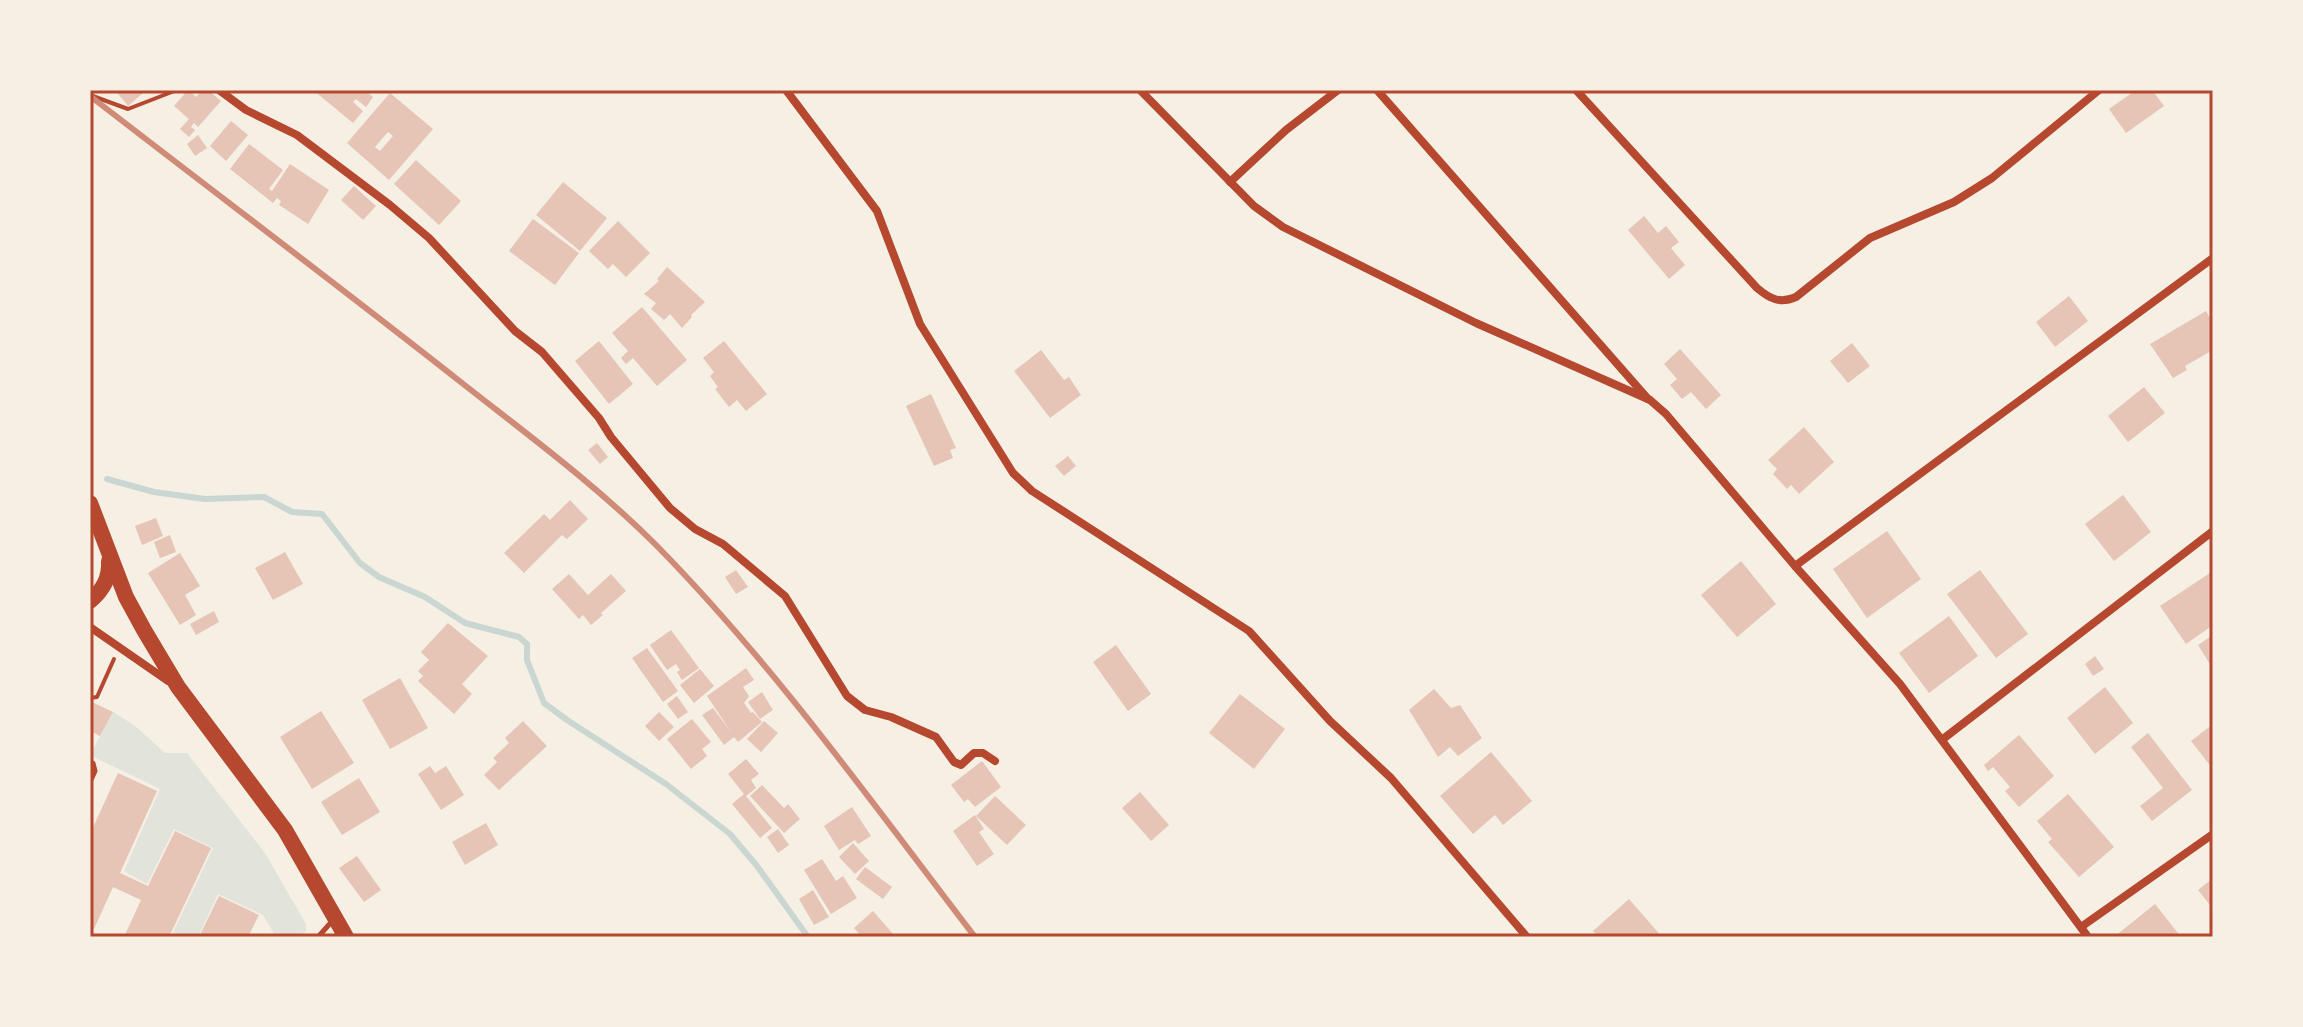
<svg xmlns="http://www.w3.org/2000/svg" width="2303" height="1027" viewBox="0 0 2303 1027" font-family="'Source Serif 4',serif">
<rect width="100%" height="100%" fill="#f6efe4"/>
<polygon fill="#e2e4dc" points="113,712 134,725 165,753 187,753 265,853 306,924 306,931 297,937 276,937 263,915 218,894 198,937 171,937 213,848 174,829 147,884 124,871 160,789 90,755"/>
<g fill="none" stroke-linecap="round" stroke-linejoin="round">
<polyline stroke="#c9d6d2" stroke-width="6" points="107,479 154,492 205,499 264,497 292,512 322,514 360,563 379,577 425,597 465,623 519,637 527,644 527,660 544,703 567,720 666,784 730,834 757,866 808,937"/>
</g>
<g fill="#e6c5b7" fill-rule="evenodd">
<polygon points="115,90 140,90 143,93 128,106"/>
<polygon points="188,90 196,97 202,90 208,90 221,101 198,127 194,123 191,127 195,130 189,137 180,129 189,119 174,106"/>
<polygon points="313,90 365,90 373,97 366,107 356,99 353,102 363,111 353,123"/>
<polygon points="2136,90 2152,90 2164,106 2126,133 2109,109"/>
<path d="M390 93 433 129 389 180 347 143ZM388 132 393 136 380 151 375 147Z"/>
<polygon points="231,121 248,135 226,161 210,146"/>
<polygon points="198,135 207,148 195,156 187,144"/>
<polygon points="249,144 283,170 269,189 272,191 290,164 329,190 308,224 279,205 281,201 277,198 273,203 230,169"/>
<polygon points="416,160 461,201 439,225 394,184"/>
<polygon points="563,182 607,218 580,251 536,215"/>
<polygon points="354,186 376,206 363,220 341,200"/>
<polygon points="1644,216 1658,233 1666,226 1679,242 1671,248 1685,265 1669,279 1628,230"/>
<polygon points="533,219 579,253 555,285 509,251"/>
<polygon points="618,221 650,253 626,277 613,264 608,269 589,251"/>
<polygon points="667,267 705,302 691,315 692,317 682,328 670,314 664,320 651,309 656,303 644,294 659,281 657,279"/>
<polygon points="2069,296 2088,321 2055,347 2036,322"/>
<polygon points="642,307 687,360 657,386 633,358 626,364 621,358 628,351 612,333"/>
<polygon points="2206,311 2213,323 2213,350 2185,366 2187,370 2173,378 2150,344"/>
<polygon points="599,341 633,384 609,404 575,361"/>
<polygon points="724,341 767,394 746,411 737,400 729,407 715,389 718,387 710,376 714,372 703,358"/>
<polygon points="1852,343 1870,366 1848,383 1830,361"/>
<polygon points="1680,349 1721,395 1706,409 1691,392 1682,399 1670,385 1677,379 1664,364"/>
<polygon points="1041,350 1064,380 1069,377 1081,395 1050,418 1014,371"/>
<polygon points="2144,387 2165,413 2128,442 2108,416"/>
<polygon points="931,394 956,448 950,450 953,458 934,466 906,406"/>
<polygon points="1804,427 1834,462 1799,494 1791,485 1787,489 1773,474 1777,469 1768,460"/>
<polygon points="597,443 608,457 600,464 588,450"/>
<polygon points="1068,456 1076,466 1064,476 1055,466"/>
<polygon points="2123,495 2151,532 2114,561 2085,524"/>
<polygon points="570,500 588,519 567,539 562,535 524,573 504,553 544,514 550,520"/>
<polygon points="156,518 163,536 142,545 135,526"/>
<polygon points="1887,531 1921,579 1867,618 1833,569"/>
<polygon points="170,535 176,552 160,558 154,542"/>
<polygon points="285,552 303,584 273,600 255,568"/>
<polygon points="180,553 200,586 185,595 196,615 180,625 148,573"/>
<polygon points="1741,561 1776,604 1737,637 1701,595"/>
<polygon points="736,570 748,587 736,594 725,577"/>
<polygon points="1980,570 2028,634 1996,658 1947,594"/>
<polygon points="2213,571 2213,625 2186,644 2160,606"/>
<polygon points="569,574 588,595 611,574 626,591 601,613 603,615 591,625 583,615 579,619 552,589"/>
<polygon points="214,611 219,622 196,635 190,624"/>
<polygon points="1949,616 1978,656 1929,693 1899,653"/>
<polygon points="448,623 488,656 462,684 472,694 454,714 418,681 423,676 418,671 429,660 421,652"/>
<polygon points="671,630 699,668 682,680 677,672 680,670 676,664 667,670 650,645"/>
<polygon points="2213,635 2213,669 2198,645"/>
<polygon points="1116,645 1151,694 1128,711 1093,662"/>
<polygon points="647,648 678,691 663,702 632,658"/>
<polygon points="2095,656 2104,669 2093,676 2085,664"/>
<polygon points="746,668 754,680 743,687 749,696 744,703 751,713 753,712 762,722 738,742 734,737 724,745 702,715 713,708 731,732 707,696"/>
<polygon points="700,669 714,686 694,703 680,685"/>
<polygon points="400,678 428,728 390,749 362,700"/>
<polygon points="2105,687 2133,723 2095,754 2067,718"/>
<polygon points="1434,689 1451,708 1460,705 1482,738 1458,756 1450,747 1438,757 1409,710"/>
<polygon points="762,692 773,710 760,719 748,702"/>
<polygon points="1240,694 1285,729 1254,769 1209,733"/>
<polygon points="677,696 688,712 678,719 667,704"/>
<polygon points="90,701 113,712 100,736 90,731"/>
<polygon points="321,711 354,763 312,789 280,737"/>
<polygon points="659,712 674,727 659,741 645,726"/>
<polygon points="692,719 711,742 702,749 707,756 691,769 667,739"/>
<polygon points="523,721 547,746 499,790 484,775 497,762 493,758 509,743 505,738"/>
<polygon points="764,721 778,733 761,752 747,739"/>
<polygon points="2213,724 2213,769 2191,741"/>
<polygon points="2148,733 2192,790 2152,821 2140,806 2163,788 2131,747"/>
<polygon points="2019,735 2054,776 2019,807 2005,791 2010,787 1993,767 1988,771 1984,765"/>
<polygon points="1491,752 1532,801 1503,825 1495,815 1473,834 1440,796"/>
<polygon points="746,759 759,774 751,780 756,788 746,796 772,828 760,838 732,804 744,794 728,774"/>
<polygon points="982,761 1001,787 975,807 968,799 964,802 951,785"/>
<polygon points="430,766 435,773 446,766 464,795 441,810 418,774"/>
<polygon points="118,773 157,791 120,873 148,886 175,831 211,848 169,937 124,937 141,900 113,887 94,929 90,927 90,834"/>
<polygon points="359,778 380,812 342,835 321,802"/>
<polygon points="762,785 784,808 788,804 800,819 784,833 750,796"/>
<polygon points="1140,792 1169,825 1151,841 1122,808"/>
<polygon points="2068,794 2114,847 2079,877 2048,842 2052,839 2037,821"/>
<polygon points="995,796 1026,825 1007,845 976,816"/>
<polygon points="852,807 871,836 858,844 855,840 839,850 824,826"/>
<polygon points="975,815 984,829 979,832 994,854 977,866 953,831"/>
<polygon points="486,823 498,845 465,865 452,842"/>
<polygon points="778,829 789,845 778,853 767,837"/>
<polygon points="853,843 869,861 855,874 839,857"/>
<polygon points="357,856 381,890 364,902 339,868"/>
<polygon points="822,859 836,881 843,876 857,898 831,914 804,870"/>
<polygon points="865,867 892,887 883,899 856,879"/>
<polygon points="2213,878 2213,909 2198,890"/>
<polygon points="813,890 829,917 814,925 799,899"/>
<polygon points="219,896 259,915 248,937 199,937"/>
<polygon points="1629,899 1662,937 1598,937 1593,931"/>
<polygon points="2155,904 2181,937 2114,937"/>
<polygon points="873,911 894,935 892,937 862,937 854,928"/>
</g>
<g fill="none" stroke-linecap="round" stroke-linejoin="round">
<g stroke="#b5482f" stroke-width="4">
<polyline points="90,95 128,109 177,90"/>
<polyline points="90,698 97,697 114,659"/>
<polyline points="90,937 91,937"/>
</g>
<g stroke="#b5482f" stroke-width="5">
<polyline points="90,762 93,763 95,771 90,782"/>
<polyline points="318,937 334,919"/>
</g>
<g stroke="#b5482f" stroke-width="8">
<polyline points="219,90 246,110 297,135 390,205 429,238 515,331 542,352 599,418 611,437 670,508 695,529 723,544 785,596 847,696 865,710 891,717 936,737 954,762 961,765 974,753 983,753 995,761"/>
<polyline points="786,90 877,211 920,324 1013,473 1032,491 1249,631 1330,721 1391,778 1527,937"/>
<polyline points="1140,90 1254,206 1283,227 1476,323 1650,400 1666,414 1795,566 1900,684 2088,937"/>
<polyline points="1377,90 1648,399"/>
<path d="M1576 90 1757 288C1770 299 1780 304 1796 297L1870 238 1954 202 1992 178 2099 90"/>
<polyline points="1230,182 1286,130 1338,90"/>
<polyline points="1795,566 2213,258"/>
<polyline points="90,627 168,681"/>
<polyline points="1943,739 2213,531"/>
<polyline points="2081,927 2213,834"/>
</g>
<g stroke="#b5482f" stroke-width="16">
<polyline points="90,503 126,597 144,630 178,687 285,830 346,937"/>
<path d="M90 601C103 590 110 578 109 561"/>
</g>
<path stroke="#cf8b77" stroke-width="6" d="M90 96C214 192 339 286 462 383 528 435 596 485 656 545 774 665 873 804 975 937"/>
</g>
<rect width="2303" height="1027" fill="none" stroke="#f6efe4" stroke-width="184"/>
<rect x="92" y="92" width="2119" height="843" fill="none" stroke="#b5482f" stroke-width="3"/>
</svg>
